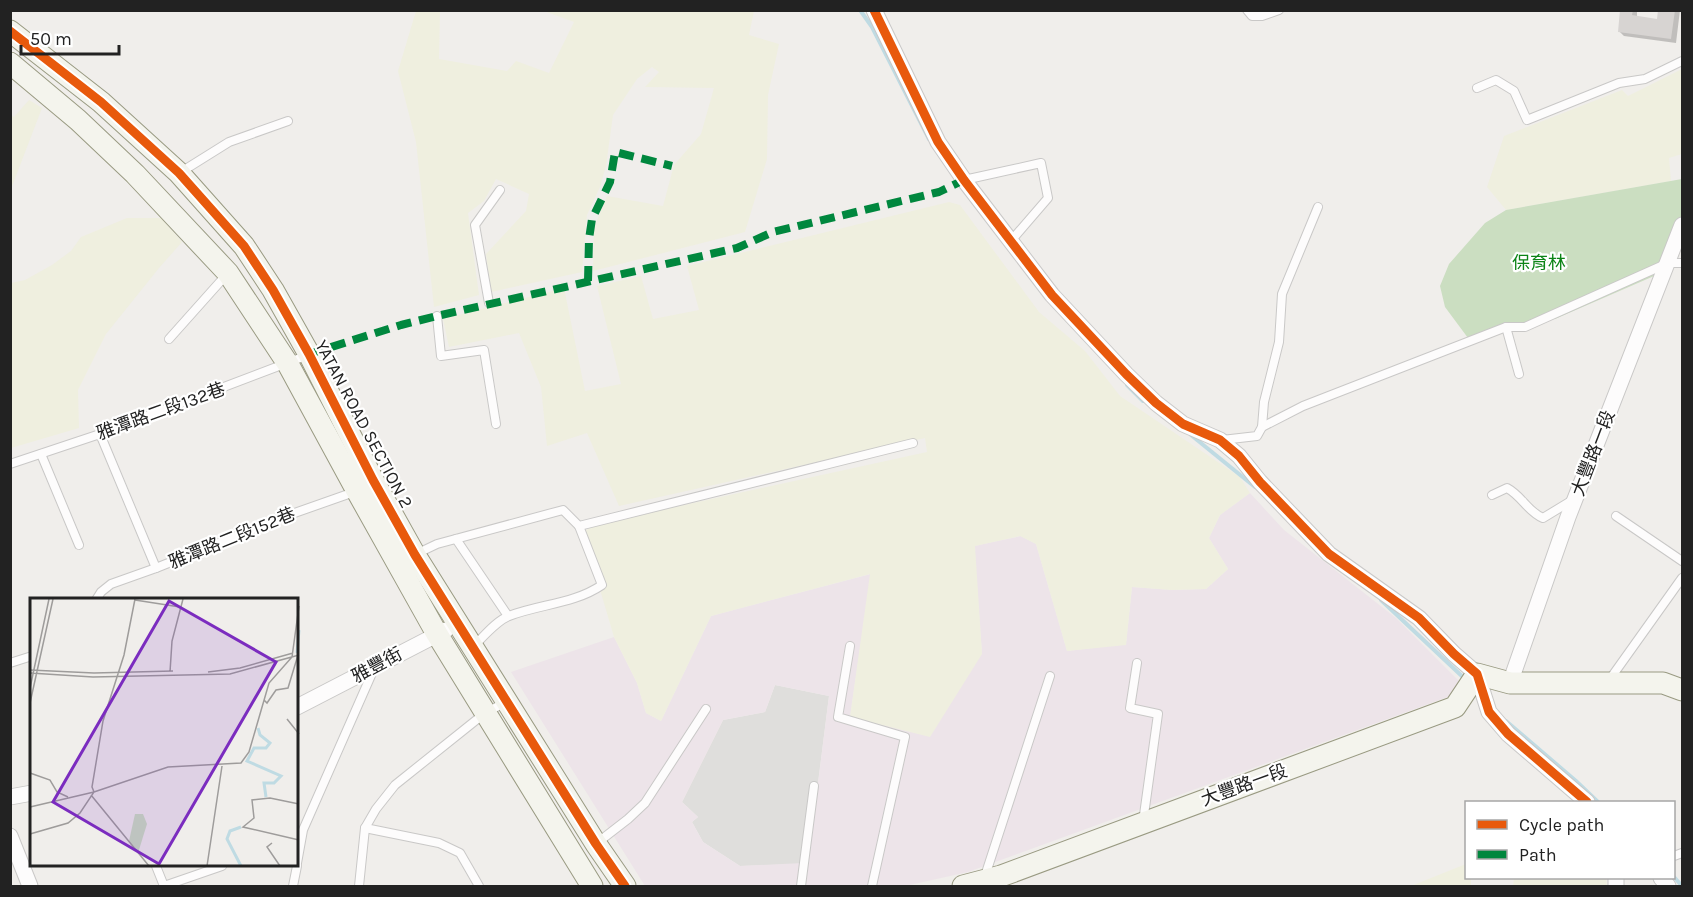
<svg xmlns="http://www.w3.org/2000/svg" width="1693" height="897" viewBox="0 0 1693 897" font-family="Karla,'Noto Sans TC',sans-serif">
<rect width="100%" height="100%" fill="#f0eeeb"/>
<polygon fill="#dfdedc" points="775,685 829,696 805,886 797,886 803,864 740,866 703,842 692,822 698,817 682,802 723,720 765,712"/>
<polygon fill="#ede4e9" points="1250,493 1284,530 1396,618 1461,683 1456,694 968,872 905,886 805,886 829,696 775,685 765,712 723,720 682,802 698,817 692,822 703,842 740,866 803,863 797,886 645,886 511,672 614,637 637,683 646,713 661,721 711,616 871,574 850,717 982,654 974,546 1021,536 1036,544 1067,651 1126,644 1132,587 1172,590 1206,589 1228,569 1209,538 1220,515"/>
<g fill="#efefdf">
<polygon points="416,11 440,11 439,59 507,71 516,61 549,73 574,22 544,11 754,11 749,35 779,44 768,95 767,159 745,232 593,271 594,228 607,196 663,206 674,165 701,134 714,88 645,87 659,72 652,67 637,79 613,115 606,166 600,187 587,215 582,272 491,292 486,254 526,211 529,194 496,179 484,201 468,213 479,295 434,307 416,142 398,71"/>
<polygon points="1682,69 1682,154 1669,158 1671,181 1506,210 1487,187 1504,136 1622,90 1628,96"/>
<polygon points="29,100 42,108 11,189 11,115 14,117"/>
<polygon points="949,202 960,205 1039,312 1085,351 1120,396 1240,477 1250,493 1220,515 1209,538 1228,569 1206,589 1172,590 1132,587 1126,645 1067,651 1036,544 1020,536 975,546 982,654 930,737 850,717 870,574 711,616 661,721 646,713 637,683 614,637 583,532 597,524 927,452 925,438 619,506 587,433 547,446 541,387 519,333 449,347 443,319 564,288 585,391 621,384 597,286 641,276 653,319 699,310 687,266"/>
<polygon points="127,218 161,218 182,242 159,268 106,334 78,390 79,428 11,448 11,283 25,280 52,265 71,251 81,237"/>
<polygon points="1466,864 1466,878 1471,878 1471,886 1411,886"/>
<polygon points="1514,878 1606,878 1607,886 1513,886"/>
</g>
<polygon fill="#cbdec1" points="1682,179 1682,222 1661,273 1555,319 1533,321 1468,338 1445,307 1440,286 1449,264 1485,223 1506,210"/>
<polygon fill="#0003" points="1622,10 1637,10 1637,17 1658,20 1660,10 1680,10 1676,43 1624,36 1619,31"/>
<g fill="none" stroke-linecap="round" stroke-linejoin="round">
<g stroke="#bfdbe3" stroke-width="4">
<polyline points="860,10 872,27 929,139"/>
<polyline points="1127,385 1143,401"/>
<polyline points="1191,435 1255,487"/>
<polyline points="1381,600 1465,679"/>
<polyline points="1506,721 1576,781 1598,802"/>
<polyline points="1674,877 1682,886"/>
</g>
</g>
<polygon fill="#d7d4d2" points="1620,10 1633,10 1632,15 1657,19 1658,10 1675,10 1671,39 1618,32"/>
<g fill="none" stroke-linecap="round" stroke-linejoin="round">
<defs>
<g id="lane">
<polyline points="1247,10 1252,16 1262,16 1279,10"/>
<polyline points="1477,88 1496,80 1514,91 1527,120 1619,83 1645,79 1682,61"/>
<polyline points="181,172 229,142 288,121"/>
<polyline points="964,180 1041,163 1048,198 1010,242"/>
<polyline points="489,303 475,225 500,190"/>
<polyline points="437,316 441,356 484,350 496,424"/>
<polyline points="1506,327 1519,374"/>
<polyline points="169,339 227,274"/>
<polyline points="1262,427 1303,406 1506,327 1525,327 1668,263 1682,263"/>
<polyline points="100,434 156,568"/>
<polyline points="1222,440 1257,436 1262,427 1264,402 1279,342 1282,294 1318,207"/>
<polyline points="41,454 79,545"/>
<polyline points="10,464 100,434 308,355"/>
<path d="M1492 495 1507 488C1522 496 1528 512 1543 518L1571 501"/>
<polyline points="1616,516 1682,561"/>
<polyline points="456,539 508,616"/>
<polyline points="416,554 437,544 563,510 579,526 913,443"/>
<polyline points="96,600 101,592 111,584 156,568 286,516 357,491"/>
<path d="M474 646C484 636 496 621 509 616 540 604 574 604 602 585L579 526"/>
<polyline points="850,646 838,717 905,737 872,886"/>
<polyline points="10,663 32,656"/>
<polyline points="1137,663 1130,708 1158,714 1143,822"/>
<polyline points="1610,679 1682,578"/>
<polyline points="365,828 439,843 460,853 479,886"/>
<polyline points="597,843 628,819 645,803 706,709"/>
<polyline points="1674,856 1682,853"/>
<polyline points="297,863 303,830 373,671"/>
<polyline points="156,866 164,886"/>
<polyline points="985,876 1050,676"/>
<polyline points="164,886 222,866"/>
<polyline points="293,886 297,866"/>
<polyline points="359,886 365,828 376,809 395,785 485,713 506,702"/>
<polyline points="801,886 814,786"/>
</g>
<g id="street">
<polyline points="874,10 938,142 964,180 1052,295 1126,374 1156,403 1183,424 1220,440 1239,456 1260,482 1329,554 1419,618 1454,654 1477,674 1489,712 1508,734 1587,802"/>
<polyline points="1510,683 1568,517 1682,225"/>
<polyline points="297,707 446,630"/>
<polyline points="10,797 32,793"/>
<polyline points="10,836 30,886"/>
<polyline points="1616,878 1616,886"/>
<polyline points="1661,878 1668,886"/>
</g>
<g id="secondary">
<polyline points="10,31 101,102 179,173 244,246 273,290 309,354 373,480 415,555 596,844 625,886"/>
<polyline points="10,63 78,120 135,174 228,273 288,364 357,491 437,634 592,886"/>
<polyline points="963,886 1001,876 1455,707 1477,674 1510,683 1663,683 1682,690"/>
</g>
</defs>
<use href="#lane" stroke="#c9c8c7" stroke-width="10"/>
<use href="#street" stroke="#c9c8c7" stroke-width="17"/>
<use href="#secondary" stroke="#999a82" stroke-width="23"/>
<use href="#lane" stroke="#fdfcfc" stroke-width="8"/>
<use href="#street" stroke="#fdfcfc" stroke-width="15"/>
<use href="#secondary" stroke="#f4f4ed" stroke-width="21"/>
<g stroke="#00873e" stroke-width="8" stroke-dasharray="15 8" stroke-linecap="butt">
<polyline points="588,281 589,239 592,219 610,182 615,152 672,166"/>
<polyline points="309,354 401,325 437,316 737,248 773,232 939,192 964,180"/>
</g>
<defs>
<g id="cycleway">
<polyline points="874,10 938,142 964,180 1052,295 1126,374 1156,403 1183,424 1220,440 1239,456 1260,482 1329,554 1419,618 1454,654 1477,674 1489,712 1508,734 1587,802"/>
<polyline points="10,31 101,102 179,173 244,246 273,290 309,354 373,480 415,555 596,844 625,886"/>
</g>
</defs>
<use href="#cycleway" stroke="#fff" stroke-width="13"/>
<use href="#cycleway" stroke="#e8590c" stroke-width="9"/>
</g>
<g text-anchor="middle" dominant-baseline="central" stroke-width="4.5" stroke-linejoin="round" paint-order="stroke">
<g font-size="18" fill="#0c8416" stroke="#fff">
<text x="1539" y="263">保育林</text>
</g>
<g font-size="18" fill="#222" stroke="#fff">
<text transform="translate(161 411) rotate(-20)">雅潭路二段132巷</text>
<text transform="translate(364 424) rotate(62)">YATAN ROAD SECTION 2</text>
<text transform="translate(1593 453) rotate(-69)">大豐路一段</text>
<text transform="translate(232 538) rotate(-22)">雅潭路二段152巷</text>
<text transform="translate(377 665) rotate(-28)">雅豐街</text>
<text transform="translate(1244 785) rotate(-20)">大豐路一段</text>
</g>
</g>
<g transform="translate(30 598)">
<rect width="268" height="268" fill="#f0eeeb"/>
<path d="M105 216H113L117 226 108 255 99 243Z" fill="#cbdec1"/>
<path fill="none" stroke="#bfdbe3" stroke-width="3" d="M267 55 269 32M228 130 230 137 240 145 236 150H224L217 163 251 178 244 185H234L236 199M211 268 197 241 200 233 211 229"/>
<path fill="none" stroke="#9e9c9b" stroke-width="1.5" d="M105 2 150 9M0 72 64 75 143 73M140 74 142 43 153 1M178 74 210 70 263 55M0 75 63 79 200 76 269 57M0 90 19 1M234 102 237 105 246 92 258 90 268 57M0 105 23 1M257 121 269 136M0 175 20 182 27 194 38 199M61 197 119 268M269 206 240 200 222 202 224 220 213 229 269 242M0 209 64 194 138 169 211 165 219 154 239 85 262 59 269 8M0 236 38 225 50 215 64 194 62 189 73 123 94 57 105 1M242 245 237 249 250 268M177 268 192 168"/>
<path fill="#7b2cbf" fill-opacity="0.15" stroke="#7b2cbf" stroke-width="3" d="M139 3 246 64 129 266 23 204Z"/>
<rect width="268" height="268" fill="none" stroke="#222" stroke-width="3"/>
</g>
<rect width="1693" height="897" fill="none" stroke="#222222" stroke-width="24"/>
<rect x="1465" y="801" width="210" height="78" fill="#ffffff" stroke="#a7a7a7" stroke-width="1.5"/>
<rect x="1477" y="820" width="30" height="9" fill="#e8590c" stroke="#a7a7a7" stroke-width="1.5"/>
<text x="1519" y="831" font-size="18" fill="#222222">Cycle path</text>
<rect x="1477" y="850" width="30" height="9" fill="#00873e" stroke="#a7a7a7" stroke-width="1.5"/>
<text x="1519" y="861" font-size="18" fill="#222222">Path</text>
<path d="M21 45v9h98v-9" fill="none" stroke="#222222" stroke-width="3"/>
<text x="30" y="45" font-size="18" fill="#222222" stroke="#ffffff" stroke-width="4.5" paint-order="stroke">50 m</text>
</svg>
